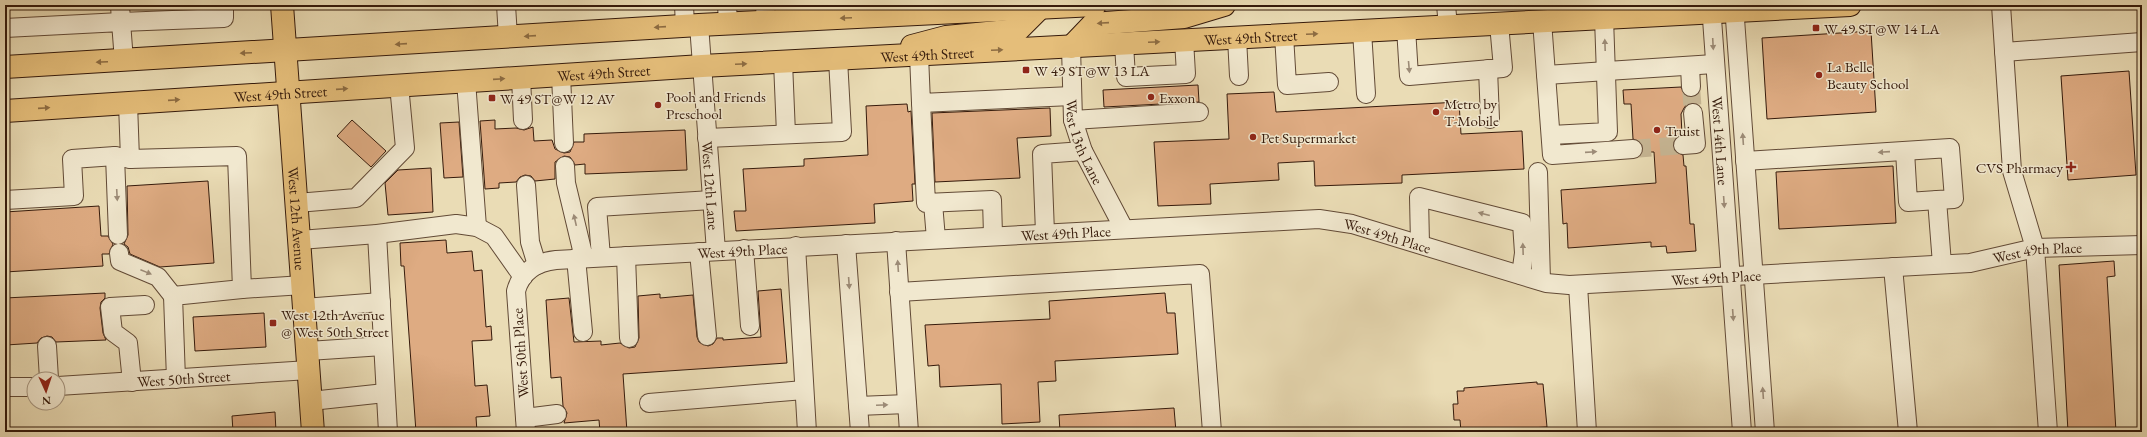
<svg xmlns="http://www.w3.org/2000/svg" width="2147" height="437" viewBox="0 0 2147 437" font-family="'EB Garamond',serif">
<rect width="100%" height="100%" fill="#eadcb5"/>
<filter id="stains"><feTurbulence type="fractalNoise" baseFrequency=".005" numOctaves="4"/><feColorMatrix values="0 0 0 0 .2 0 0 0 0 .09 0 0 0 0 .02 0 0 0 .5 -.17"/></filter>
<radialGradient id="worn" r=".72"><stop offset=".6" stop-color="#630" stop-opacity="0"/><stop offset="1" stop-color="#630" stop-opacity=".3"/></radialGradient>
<g fill="#deab82" stroke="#351a0b">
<polygon points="1871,31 1876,112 1767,119 1762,38"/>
<polygon points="2129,71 2136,175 2068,180 2061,76"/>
<polygon points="1198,85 1199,102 1104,107 1103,90"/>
<polygon points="1681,87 1686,96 1696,96 1696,103 1687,104 1684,108 1681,114 1682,135 1677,137 1673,145 1675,151 1683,155 1684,166 1686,166 1690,224 1694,224 1696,251 1667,253 1666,246 1651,247 1651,242 1568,248 1567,223 1563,224 1561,190 1656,183 1654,152 1643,152 1641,143 1633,139 1631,104 1624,104 1623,90"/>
<polygon points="1274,92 1276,112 1459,102 1461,134 1522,131 1524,169 1402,175 1402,183 1315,186 1314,161 1278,163 1279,180 1210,184 1211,204 1158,206 1154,142 1229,139 1227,94"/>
<polygon points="907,104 908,112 911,111 915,184 912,184 913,201 874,204 875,223 736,231 734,211 746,211 743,169 804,166 804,159 868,155 866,106"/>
<polygon points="1050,108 1051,136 1017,138 1020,178 935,182 932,113"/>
<polygon points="352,120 386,151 371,167 337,136"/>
<polygon points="495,120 495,129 516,128 524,130 533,127 534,141 552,140 555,149 564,153 570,152 574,142 584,142 584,134 685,130 687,170 585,174 585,164 575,165 570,157 564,156 555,162 555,179 535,181 531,176 525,175 520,177 516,182 499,183 499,188 485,189 480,121"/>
<polygon points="459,122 463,177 444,178 440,123"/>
<polygon points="1893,166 1896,223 1779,229 1776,172"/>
<polygon points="431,168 433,212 388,215 385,183 398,170"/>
<polygon points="208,181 214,263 160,267 130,254 128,247 124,244 128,235 127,186"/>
<polygon points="99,206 101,236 108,236 113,244 109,254 102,254 103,266 5,272 5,212"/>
<polygon points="446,240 447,253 472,251 474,271 482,270 486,327 491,326 492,340 472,341 475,386 487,385 490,416 476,417 477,432 416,432 404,266 401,266 400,243"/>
<polygon points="2114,261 2115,276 2107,277 2116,432 2068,432 2059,265"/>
<polygon points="781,289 787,363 623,374 627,432 600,432 599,420 564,423 567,413 563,406 561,377 551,378 546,300 569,298 574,342 601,341 601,345 620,343 629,348 635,347 639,338 638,296 660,294 660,298 693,295 697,337 699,342 708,346 713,344 717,338 723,338 723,340 761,337 758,291"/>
<polygon points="105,293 105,298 101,302 100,308 103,333 106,340 56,342 52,337 47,336 41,338 37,343 6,345 5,298"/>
<polygon points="1165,293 1167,313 1175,313 1178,354 1055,361 1056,381 1038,382 1040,422 1002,424 1001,384 940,387 939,365 928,366 925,325 1050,319 1049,301"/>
<polygon points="264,313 266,347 195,351 193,317"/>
<polygon points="1537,382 1537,384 1543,384 1547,427 1461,432 1460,420 1454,420 1453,404 1458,404 1457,391 1464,391 1464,388"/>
<polygon points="1174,408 1176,432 1060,432 1059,415"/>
<polygon points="275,412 276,432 233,432 232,416"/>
</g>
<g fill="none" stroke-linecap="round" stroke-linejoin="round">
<g stroke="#c6b593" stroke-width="18" stroke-dasharray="18 9" stroke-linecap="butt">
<polyline points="1691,87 1693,113"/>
<polyline points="1633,149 1683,145"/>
</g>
<defs>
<g id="minor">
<polyline points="120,5 121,22 224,18 224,5"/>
<polyline points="506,5 508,37"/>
<polyline points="684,5 685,26"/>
<polyline points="727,5 728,23"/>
<polyline points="765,5 766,21"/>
<polyline points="1446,5 1448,26"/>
<path id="s1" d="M1711 5 1742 432"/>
<polyline points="1734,5 1765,432"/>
<polyline points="2001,5 2012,171 2035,248 2048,432"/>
<polyline points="1542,21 1552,155 1633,149"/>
<path id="s2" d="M699 25 716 251"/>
<polyline points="5,28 121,22 124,61"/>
<polyline points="1406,28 1409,76 1503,68 1499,24"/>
<polyline points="1362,31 1366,94"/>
<polyline points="1284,35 1287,85 1329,82"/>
<polyline points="1237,38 1239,76"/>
<polyline points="1124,44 1126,77 1186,74 1184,40"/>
<path id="s3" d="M1071 47 1073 120 1083 151 1124 229"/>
<polyline points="2004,52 2142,42"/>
<polyline points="919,55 921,103 1072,96"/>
<polyline points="783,62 786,134"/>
<polyline points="1690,66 1691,87"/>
<polyline points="1488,69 1490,119"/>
<polyline points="561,75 564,143"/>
<polyline points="1546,75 1714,64"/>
<polyline points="521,78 523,120"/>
<polyline points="466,81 477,227"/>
<polyline points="921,103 926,203 992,200 993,235"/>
<polyline points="1073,120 1199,112"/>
<polyline points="1551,135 1608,132 1604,18"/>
<polyline points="707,138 842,132 838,59"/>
<polyline points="1683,145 1696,144 1693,113"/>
<polyline points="1905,151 1908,202 1937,200"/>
<polyline points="115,156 118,235"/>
<polyline points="130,159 237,156 242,289 173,296 176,379"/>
<polyline points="1745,161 1950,148 1954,199 1937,200 1942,264"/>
<polyline points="565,166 566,183 584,258"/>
<polyline points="1538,172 1541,281"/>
<polyline points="526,185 530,242 537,265"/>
<polyline points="5,200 74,196 72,159 115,156 130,159 128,103"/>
<polyline points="297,203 356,198 405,148 399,85"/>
<polyline points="933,203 936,239"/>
<polyline points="1045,233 1042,154 1083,151"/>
<polyline points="377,234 388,432"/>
<polyline points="300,240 377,234 456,224 477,227 494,236 523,277"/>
<polyline points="896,241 909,432"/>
<polyline points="846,244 860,432"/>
<polyline points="1420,244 1419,197 1522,223 1524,253 1521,275"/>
<polyline points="796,246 807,432"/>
<polyline points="744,249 750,326"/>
<polyline points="699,252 707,336"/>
<polyline points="119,253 120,261 158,277 173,296"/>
<polyline points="626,256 629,338"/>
<polyline points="601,257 597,207 712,200"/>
<polyline points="576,258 583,332"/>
<polyline points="1893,267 1908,432"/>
<polyline points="1578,285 1587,432"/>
<polyline points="242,289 303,285"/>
<polyline points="899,292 1200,274 1212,432"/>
<polyline points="304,308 381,302"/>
<polyline points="47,346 49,379"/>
<polyline points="308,351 383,346"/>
<polyline points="132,382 128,343 113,332 110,307 145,305"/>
<path id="s4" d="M58 386 309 370"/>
<polyline points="5,387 34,387"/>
<polyline points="311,401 385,393"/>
<polyline points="649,403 804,390"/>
<polyline points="858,406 907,404"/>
<polyline points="525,418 557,414"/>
<path id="s5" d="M526 432 516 291C521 272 537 262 556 260L1319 219 1352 224 1546 283 1569 285 1970 263 2035 248 2142 245"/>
</g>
<g id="major">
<path id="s6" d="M282 5 313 432"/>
<polyline points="912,46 946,37 1018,30 1040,8"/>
<polyline points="1071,47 1093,24 1184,17 1224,5"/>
<polyline points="5,67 699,25 1095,5"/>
<path id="s7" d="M5 111 702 66 1850 5"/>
</g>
</defs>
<use href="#minor" stroke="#624a36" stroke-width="20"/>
<use href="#major" stroke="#351a0b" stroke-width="24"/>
<use href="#minor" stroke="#f1e8cf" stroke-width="18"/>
<use href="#major" stroke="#e5be7a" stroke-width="22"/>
</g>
<defs><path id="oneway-solid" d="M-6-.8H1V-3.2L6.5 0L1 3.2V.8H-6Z"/></defs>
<g fill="#8d6c42">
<use href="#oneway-solid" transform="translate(846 18) rotate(177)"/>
<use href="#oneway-solid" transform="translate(1103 23) rotate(176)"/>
<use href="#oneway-solid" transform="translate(660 27) rotate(176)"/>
<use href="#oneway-solid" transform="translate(1312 34) rotate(-3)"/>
<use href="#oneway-solid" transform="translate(530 36) rotate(176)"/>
<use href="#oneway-solid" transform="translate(1154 42) rotate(-3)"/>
<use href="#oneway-solid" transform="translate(401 44) rotate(176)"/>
<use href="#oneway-solid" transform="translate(997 50) rotate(-3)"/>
<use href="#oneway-solid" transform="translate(246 53) rotate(177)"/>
<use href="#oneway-solid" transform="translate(102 62) rotate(177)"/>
<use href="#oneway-solid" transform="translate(741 64) rotate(-3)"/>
<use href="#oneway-solid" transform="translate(499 79) rotate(-4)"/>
<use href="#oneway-solid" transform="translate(342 89) rotate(-4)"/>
<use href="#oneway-solid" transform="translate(174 100) rotate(-4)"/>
<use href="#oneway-solid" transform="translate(44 108) rotate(-4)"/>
</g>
<g fill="#9c8b77">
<use href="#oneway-solid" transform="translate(1713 44) rotate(87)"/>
<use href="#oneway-solid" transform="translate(1605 45) rotate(-92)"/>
<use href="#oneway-solid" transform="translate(1409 67) rotate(85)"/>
<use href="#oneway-solid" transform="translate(1743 139) rotate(-94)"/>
<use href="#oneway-solid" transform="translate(1591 152) rotate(-4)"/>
<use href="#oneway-solid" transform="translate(1884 152) rotate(176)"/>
<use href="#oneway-solid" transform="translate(117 195) rotate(87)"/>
<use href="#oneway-solid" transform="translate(1724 202) rotate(86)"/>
<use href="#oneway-solid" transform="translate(1484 214) rotate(-165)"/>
<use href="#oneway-solid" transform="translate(575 220) rotate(-103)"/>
<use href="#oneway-solid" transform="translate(1523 249) rotate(-92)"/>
<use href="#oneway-solid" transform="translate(898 266) rotate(-94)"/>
<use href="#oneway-solid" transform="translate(146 272) rotate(22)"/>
<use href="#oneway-solid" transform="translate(849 283) rotate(86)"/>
<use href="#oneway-solid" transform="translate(1733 315) rotate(86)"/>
<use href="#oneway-solid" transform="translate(1763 393) rotate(-94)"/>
<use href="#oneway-solid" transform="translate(882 405) rotate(-3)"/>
</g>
<g fill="#8f2418" stroke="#f1e8cf" stroke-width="1.5">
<rect x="1812" y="24" width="8" height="8" rx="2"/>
<rect x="1022" y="66" width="8" height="8" rx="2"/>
<circle cx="1819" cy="75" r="4"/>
<circle cx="1151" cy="97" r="4"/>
<rect x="488" y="94" width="8" height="8" rx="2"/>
<circle cx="658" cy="105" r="4"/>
<circle cx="1436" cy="112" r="4"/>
<circle cx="1657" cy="130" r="4"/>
<circle cx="1253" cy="137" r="4"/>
<path d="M2069 161h4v4h4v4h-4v4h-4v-4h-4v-4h4z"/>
<rect x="269" y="319" width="8" height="8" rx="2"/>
</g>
<g text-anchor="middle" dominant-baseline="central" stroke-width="3" stroke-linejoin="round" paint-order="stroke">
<g font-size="15" fill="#351a0b" stroke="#f1e8cf" text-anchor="start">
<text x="1824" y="28">W 49 ST@W 14 LA</text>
<text x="1827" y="66">La Belle<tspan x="1827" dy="17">Beauty School</tspan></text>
<text x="1034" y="70">W 49 ST@W 13 LA</text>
<text x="666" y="96">Pooh and Friends<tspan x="666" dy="17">Preschool</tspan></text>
<text x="1159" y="97">Exxon</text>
<text x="500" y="98">W 49 ST@W 12 AV</text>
<text x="1444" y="103">Metro by<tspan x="1444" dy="17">T-Mobile</tspan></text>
<text x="1665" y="130">Truist</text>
<text x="1261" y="137">Pet Supermarket</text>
<text x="2063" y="167" text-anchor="end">CVS Pharmacy</text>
<text x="281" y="314">West 12th Avenue<tspan x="281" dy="17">@ West 50th Street</tspan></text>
</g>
<g font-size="15" fill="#351a0b" stroke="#f1e8cf">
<text stroke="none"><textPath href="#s7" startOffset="1248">West 49th Street</textPath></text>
<text stroke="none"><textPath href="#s7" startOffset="924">West 49th Street</textPath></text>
<text stroke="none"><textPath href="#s7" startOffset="600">West 49th Street</textPath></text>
<text stroke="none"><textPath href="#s7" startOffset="276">West 49th Street</textPath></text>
<text stroke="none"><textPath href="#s3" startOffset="97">West 13th Lane</textPath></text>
<text stroke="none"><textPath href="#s1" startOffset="136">West 14th Lane</textPath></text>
<text stroke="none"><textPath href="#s2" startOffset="161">West 12th Lane</textPath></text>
<text stroke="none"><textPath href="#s6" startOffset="214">West 12th Avenue</textPath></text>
<text stroke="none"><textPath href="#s5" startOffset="706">West 49th Place</textPath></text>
<text stroke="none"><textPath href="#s5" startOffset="1030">West 49th Place</textPath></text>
<text stroke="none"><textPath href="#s5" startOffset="382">West 49th Place</textPath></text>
<text stroke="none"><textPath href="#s5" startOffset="1689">West 49th Place</textPath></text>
<text stroke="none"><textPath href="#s5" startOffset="1366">West 49th Place</textPath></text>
<text transform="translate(520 353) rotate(-94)">West 50th Place</text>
<text stroke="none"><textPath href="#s4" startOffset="126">West 50th Street</textPath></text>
</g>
</g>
<rect width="2147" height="437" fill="none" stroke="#eadcb5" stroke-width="20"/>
<rect x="6" y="6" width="2135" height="425" fill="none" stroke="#351a0b" stroke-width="2"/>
<rect x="10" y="10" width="2127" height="417" fill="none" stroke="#351a0b"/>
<g transform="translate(46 391) rotate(177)"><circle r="19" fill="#f1e8cf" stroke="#a69681"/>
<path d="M0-3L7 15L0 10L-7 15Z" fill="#8f2418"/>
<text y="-6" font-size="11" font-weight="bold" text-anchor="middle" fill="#351a0b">N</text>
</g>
<rect width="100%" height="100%" filter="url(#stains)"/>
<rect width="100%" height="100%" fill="url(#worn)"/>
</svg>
